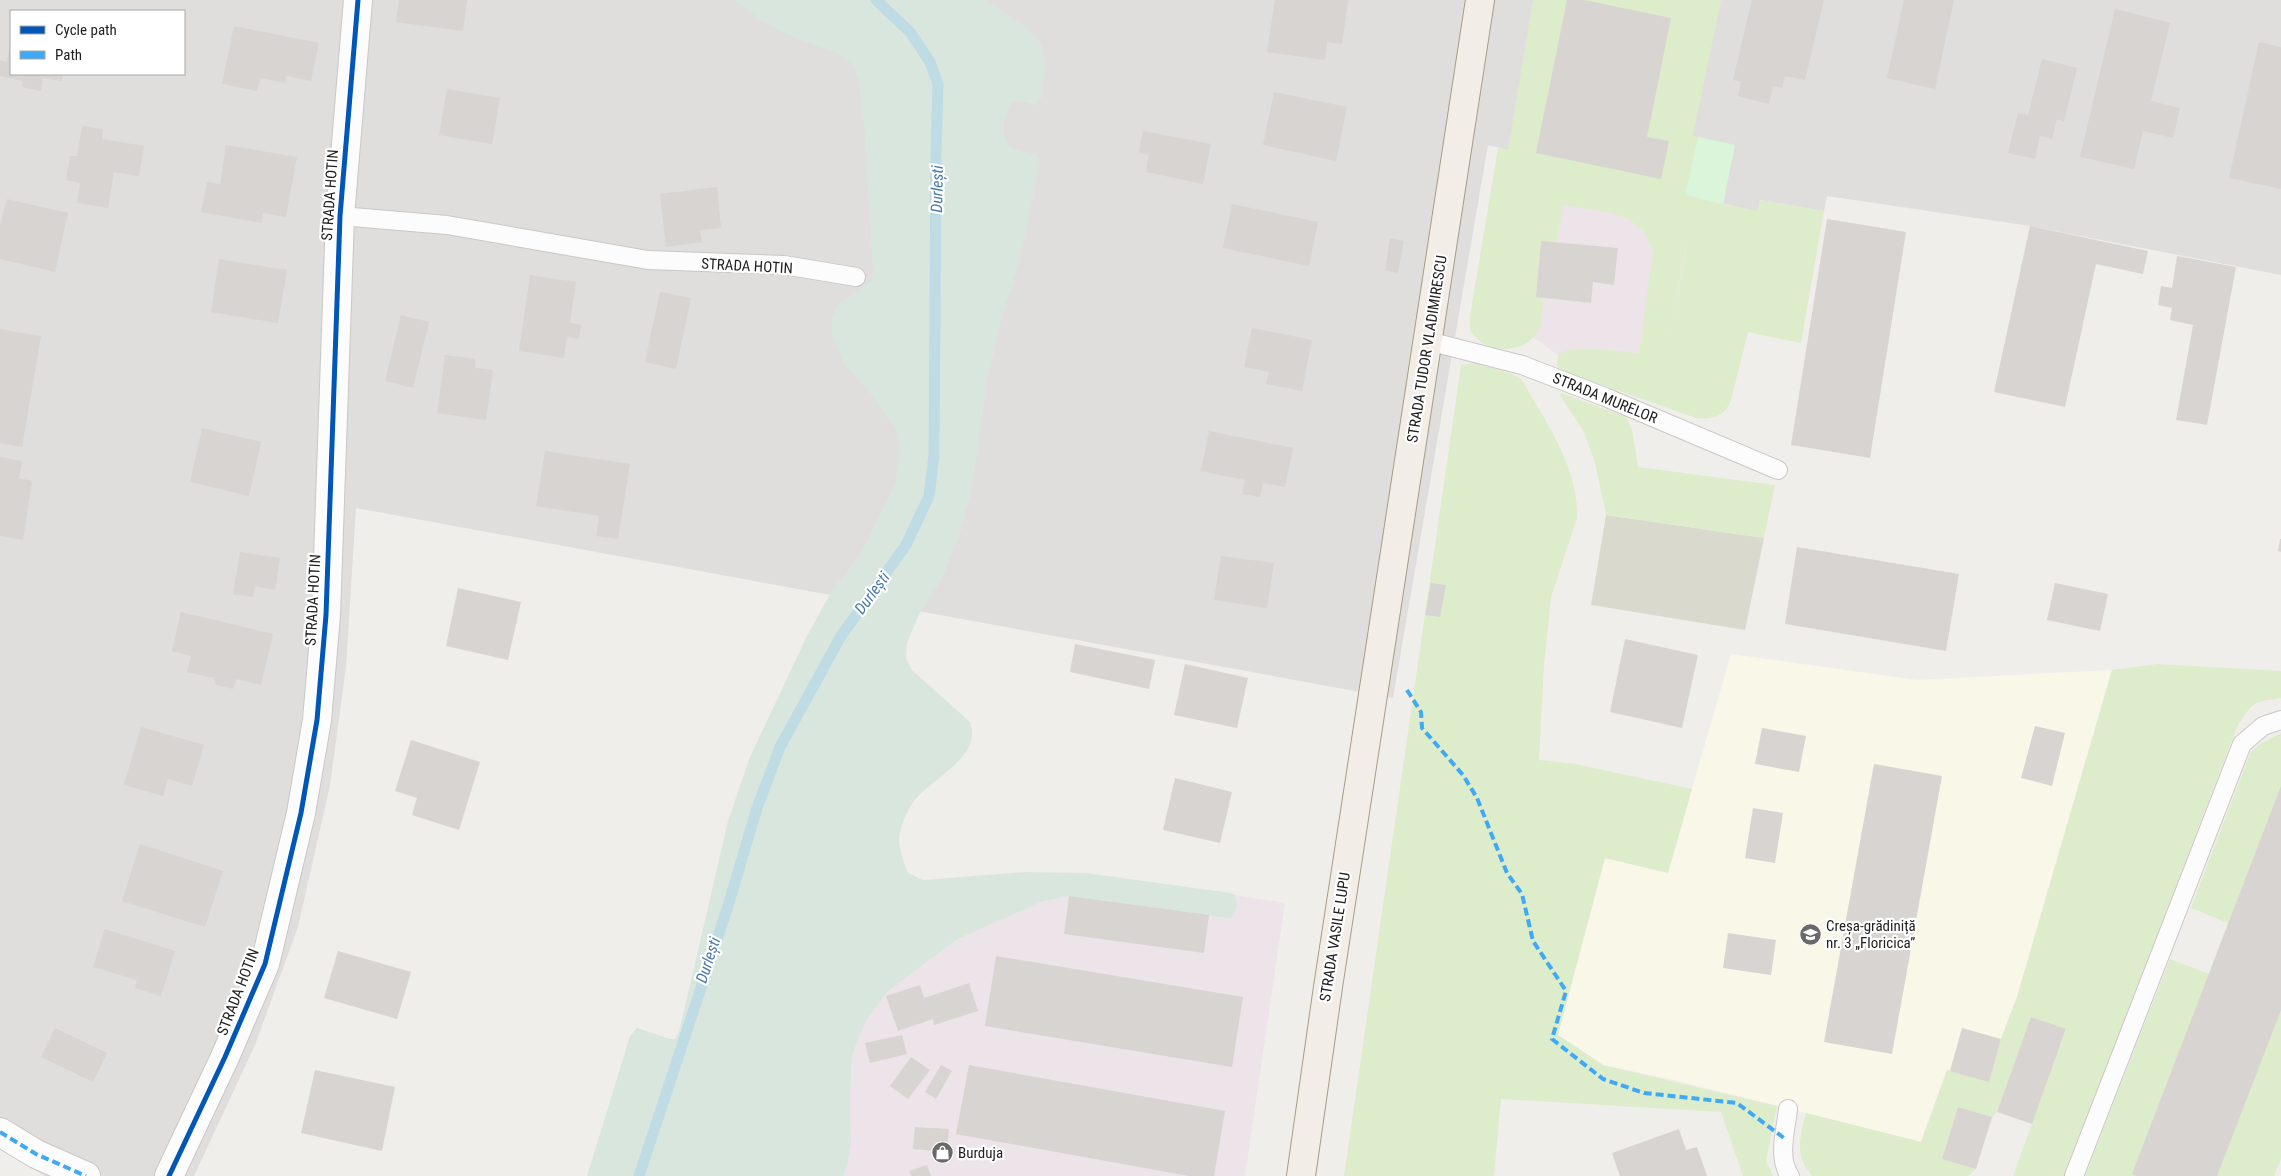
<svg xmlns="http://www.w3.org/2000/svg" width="2281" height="1176" viewBox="0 0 2281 1176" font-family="'Roboto Condensed',sans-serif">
<rect width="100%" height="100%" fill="#f0eeeb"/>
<path fill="#dfdedc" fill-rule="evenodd" d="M0 0H2281V275L2030 226 1827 196 1824 211 1760 200 1758 212 1488 145 1393 698 356 508 346 667 330 785 298 927 255 1045 194 1176H45L0 1149ZM11 11H184V74H11Z"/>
<g fill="#ede4e9">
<polygon points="1512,151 1696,198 1657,401 1569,370 1558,355 1530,335"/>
<polygon points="1235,895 1285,903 1245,1176 843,1176 848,1163 851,1141 850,1107 852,1055 866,1021 887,992 956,940 1041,902 1069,896 1226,918 1232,918 1237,901"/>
</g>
<polygon fill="#f8f7e8" points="1731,654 1917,680 2112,670 2017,997 2001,1039 1989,1082 1947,1070 1921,1142 1674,1080 1603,1065 1558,1035 1605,858 1668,872"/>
<polygon fill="#d9d9cd" points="1606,515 1764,538 1745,630 1591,605"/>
<g fill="#ddeccb" fill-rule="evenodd">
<path d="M1533 0H1721L1693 136 1735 145 1723 204 1758 211 1760 200 1824 211 1801 343 1748 332 1731 400C1725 417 1712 420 1696 418L1563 371 1557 366 1558 355C1572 342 1619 352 1639 353L1653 250 1644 232 1629 219 1608 212 1563 205 1557 242 1541 241 1536 297 1543 298C1542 307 1543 320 1539 329 1529 351 1500 354 1481 342 1477 339 1473 334 1470 330V316L1498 148 1508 150ZM1687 245 1665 359 1686 246Z"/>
<path d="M1474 363C1487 367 1505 370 1518 377 1524 381 1529 393 1533 399 1554 434 1579 476 1577 518L1551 597 1544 666 1539 760 1575 764 1692 789 1668 873 1605 858 1558 1035 1603 1065 1777 1106 1766 1161 1773 1176H1743L1721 1112 1501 1099 1494 1176H1344L1461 365Z"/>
<polygon points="1561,393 1626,417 1632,430 1638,467 1775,485 1764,538 1606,515 1595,462 1584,432 1560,395"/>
<path d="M2157 664 2281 671V698C2252 702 2252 703 2237 727L2065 1176H2013L2066 1030 2032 1017 1997 1112 1992 1117 1958 1107 1942 1159 1976 1169 1968 1176H1812C1794 1155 1800 1138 1806 1113L1921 1142 1947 1070 1989 1081 2001 1039 2017 997 2112 670Z"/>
<polygon points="2281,733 2281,1159 2274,1176 2085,1176 2170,959 2209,974 2228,923 2191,908 2250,754 2258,745"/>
</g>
<path fill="#d9e6de" d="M734 0H985L1024 26 1041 43 1046 63 1041 98 1036 105 1022 101 1012 102C1002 117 1001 132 1009 147L1037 155 1040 162 1018 268 1002 316 988 375 971 494 958 540 942 579 920 612 907 643 906 658 912 670 970 722C983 757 932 778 914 801 909 808 903 820 901 829 896 843 903 860 908 873L923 880 1026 872 1086 873 1231 893 1235 895C1238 903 1237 911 1232 918H1226L1069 896 1041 902 956 940 887 992 866 1021 852 1055 850 1107 851 1141 848 1163 843 1176H587L630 1036 637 1028 670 1039H675L679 1032 728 821 750 757 806 638 830 594 862 551 895 484 900 454 896 430 869 391 843 363 832 333V319L837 305 859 291 872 280 873 268 864 122 858 76 850 63 838 53 790 36 760 19Z"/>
<polygon fill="#daf5da" points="1698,137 1735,145 1723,204 1685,195"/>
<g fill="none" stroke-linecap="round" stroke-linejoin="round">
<polyline stroke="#bfdbe3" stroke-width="11" points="639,1176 728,906 757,808 780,747 841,636 906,545 929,496 934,455 936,153 938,84 930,62 911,33 876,0"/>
</g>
<g fill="#d7d4d2">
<polygon points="399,0 467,0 463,31 396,22"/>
<polygon points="1275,0 1348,0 1342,44 1327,42 1325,60 1267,52"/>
<polygon points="1567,0 1584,0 1671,18 1647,137 1669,141 1661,179 1536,153"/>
<polygon points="1752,0 1824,0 1805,80 1785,76 1782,88 1773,86 1769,104 1738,96 1741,82 1733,80"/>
<polygon points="1904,0 1954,0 1935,89 1887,78"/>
<polygon points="2115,9 2170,23 2151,101 2180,108 2173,138 2143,131 2134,169 2080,157"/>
<polygon points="234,26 319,43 311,81 286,76 285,83 260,78 257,91 222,84"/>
<polygon points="2259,42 2281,47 2281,189 2229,178"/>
<polygon points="10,45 11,74 63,74 62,81 43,78 41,91 22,87 23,81 0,76 0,61 7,62"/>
<polygon points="2042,59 2077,68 2064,122 2057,119 2052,139 2040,136 2035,159 2008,153 2018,113 2028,115"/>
<polygon points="447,89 500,98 492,144 439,135"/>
<polygon points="1274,92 1347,107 1336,161 1263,145"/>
<polygon points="82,126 103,129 102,139 144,146 139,176 114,172 108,208 77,203 80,183 66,180 70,156 77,156"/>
<polygon points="1143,131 1211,144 1203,184 1146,172 1149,155 1139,153"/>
<polygon points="226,145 297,157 286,217 263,213 262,223 201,212 207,182 220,184"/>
<polygon points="717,187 721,228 700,230 702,242 666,247 660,194"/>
<polygon points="7,199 68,213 55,272 0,259 0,225"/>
<polygon points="1232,204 1318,222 1309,266 1223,248"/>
<polygon points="1827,219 1906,232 1870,458 1791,445"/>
<polygon points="2030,226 2148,251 2143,274 2096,264 2065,407 1994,392"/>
<polygon points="1390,238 1404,241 1398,273 1385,270"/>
<polygon points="1541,241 1618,248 1614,285 1593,282 1591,303 1536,297"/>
<polygon points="2177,256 2236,267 2207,425 2176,420 2193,325 2170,320 2172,308 2158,305 2161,286 2172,288"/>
<polygon points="219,259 287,270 278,323 211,312"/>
<polygon points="530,275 576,282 570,323 581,325 579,339 567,337 564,358 519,351"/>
<polygon points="660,292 691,298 676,369 645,362"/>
<polygon points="401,315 429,322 413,388 385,381"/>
<polygon points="1252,328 1312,340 1302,391 1266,384 1269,372 1244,367"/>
<polygon points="0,329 41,336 22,447 0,443"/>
<polygon points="445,355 475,359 475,368 493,370 486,420 437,413"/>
<polygon points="202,428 261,442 249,496 190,482"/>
<polygon points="1209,431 1293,448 1285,487 1263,483 1260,497 1242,494 1245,480 1201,471"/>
<polygon points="545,451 630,464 618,539 596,536 599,516 536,506"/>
<polygon points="0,457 22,461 19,478 32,481 23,540 0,536"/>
<polygon points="2280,539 2281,539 2281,552 2278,551"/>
<polygon points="1797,547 1959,574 1946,651 1785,624"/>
<polygon points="240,552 280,558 275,590 255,586 253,597 233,594"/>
<polygon points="1221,556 1274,563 1267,608 1214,600"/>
<polygon points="1431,583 1446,585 1440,617 1425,615"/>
<polygon points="2055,583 2108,594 2100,631 2047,620"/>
<polygon points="458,588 521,602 508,660 446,646"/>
<polygon points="181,612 273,634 261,685 236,679 233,689 216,685 214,678 187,672 191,656 172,651"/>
<polygon points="1625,639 1698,655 1682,728 1610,712"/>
<polygon points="1075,644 1155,660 1149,689 1070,672"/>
<polygon points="1185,664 1248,678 1237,728 1174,715"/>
<polygon points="2035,726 2065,733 2052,786 2021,778"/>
<polygon points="141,727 204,745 192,786 168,779 163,796 124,785"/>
<polygon points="1762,728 1806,736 1799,772 1755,764"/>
<polygon points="411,740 480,762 459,830 412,815 417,798 395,791"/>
<polygon points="1874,764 1942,776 1892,1054 1824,1042"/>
<polygon points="1175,778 1232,792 1220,843 1163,830"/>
<polygon points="2281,786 2281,1010 2217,1176 2136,1176 2132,1174"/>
<polygon points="1753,808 1783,813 1775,863 1745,858"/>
<polygon points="140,844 223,871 205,927 122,901"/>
<polygon points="1069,896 1209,915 1204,953 1064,934"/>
<polygon points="105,929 175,951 161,996 135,988 137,980 93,967"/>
<polygon points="1728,933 1776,940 1771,975 1723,968"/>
<polygon points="338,951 411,972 397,1019 324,998"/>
<polygon points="996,956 1243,997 1232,1067 985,1026"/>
<polygon points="969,983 978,1011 934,1025 933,1019 898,1031 886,996 920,985 924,998"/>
<polygon points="2031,1017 2066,1029 2032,1124 1997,1112"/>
<polygon points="55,1028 107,1053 93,1082 41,1057"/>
<polygon points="1962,1028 2001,1039 1989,1082 1950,1071"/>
<polygon points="902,1035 907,1054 870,1063 865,1043"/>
<polygon points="911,1057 930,1070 908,1099 890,1086"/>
<polygon points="941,1065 952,1071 936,1099 925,1092"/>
<polygon points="969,1065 1225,1111 1214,1176 1189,1176 956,1134"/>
<polygon points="315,1070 395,1087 382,1151 301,1133"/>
<polygon points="1958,1107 1992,1117 1976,1169 1942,1159"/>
<polygon points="915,1127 949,1129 947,1152 913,1149"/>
<polygon points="1679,1129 1686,1150 1697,1147 1707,1176 1620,1176 1612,1153"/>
<polygon points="927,1165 931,1176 911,1176 909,1171"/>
</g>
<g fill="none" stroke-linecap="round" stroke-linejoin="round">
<defs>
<g id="lane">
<polyline points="340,216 447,225 648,260 784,265 856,277"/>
<polyline points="1428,341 1522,365 1605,397 1778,470"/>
<path d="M1788 1109C1786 1129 1777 1158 1790 1176"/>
<polyline points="2074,1176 2242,744 2263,726 2281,720"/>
</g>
<g id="street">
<polyline points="0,1132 36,1154 86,1176"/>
<polyline points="169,1176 225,1057 265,964 301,813 317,720 326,615 340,216 358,0"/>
</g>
<polyline id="primary" points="1301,1176 1328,987 1480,0"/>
</defs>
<use href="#lane" stroke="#c9c8c7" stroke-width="20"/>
<use href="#street" stroke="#c9c8c7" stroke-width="30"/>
<use href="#primary" stroke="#a79c86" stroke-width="30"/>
<use href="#lane" stroke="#fdfcfc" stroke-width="18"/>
<use href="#street" stroke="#fdfcfc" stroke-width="28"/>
<use href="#primary" stroke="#f3ede7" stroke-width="28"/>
<g stroke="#3fa9f5" stroke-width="4" stroke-dasharray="8 4" stroke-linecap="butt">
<polyline points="1407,690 1421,712 1422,728 1463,775 1477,798 1507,873 1522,894 1533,941 1566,991 1552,1039 1603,1079 1644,1093 1737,1103 1784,1138"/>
<polyline points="0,1132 36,1154 86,1176"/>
</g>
<defs>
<polyline id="cycleway" points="169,1176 225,1057 265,964 301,813 317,720 326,615 340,216 358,0"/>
</defs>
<use href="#cycleway" stroke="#fff" stroke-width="8"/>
<use href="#cycleway" stroke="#0057b8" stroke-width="5"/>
</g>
<defs>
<symbol id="school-disc" viewBox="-11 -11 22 22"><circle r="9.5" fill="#6a6968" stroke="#fff"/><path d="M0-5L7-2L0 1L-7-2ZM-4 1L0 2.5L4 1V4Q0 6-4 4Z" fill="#fff"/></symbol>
<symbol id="shop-disc" viewBox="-11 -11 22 22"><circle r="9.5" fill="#6a6968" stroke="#fff"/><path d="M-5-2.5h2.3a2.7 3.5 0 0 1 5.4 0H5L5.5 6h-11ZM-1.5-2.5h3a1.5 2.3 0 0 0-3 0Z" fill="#fff"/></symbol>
</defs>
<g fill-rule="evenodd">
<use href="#school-disc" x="1798" y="922" width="25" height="25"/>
<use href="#shop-disc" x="930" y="1140" width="25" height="25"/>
</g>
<g text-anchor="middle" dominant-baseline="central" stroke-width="4.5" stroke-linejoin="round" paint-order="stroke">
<g font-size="15" fill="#222" stroke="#fff">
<text transform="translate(330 195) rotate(-86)">STRADA HOTIN</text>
<text transform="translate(747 266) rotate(3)">STRADA HOTIN</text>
<text transform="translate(1427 349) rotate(-81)">STRADA TUDOR VLADIMIRESCU</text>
<text transform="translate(1605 398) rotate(22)">STRADA MURELOR</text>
<text transform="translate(313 600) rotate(-87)">STRADA HOTIN</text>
<text transform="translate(1335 937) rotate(-81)">STRADA VASILE LUPU</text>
<text transform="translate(238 992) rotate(-69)">STRADA HOTIN</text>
</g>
<g font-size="15" fill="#222" stroke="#fff" text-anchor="start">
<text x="1826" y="926">Creșa-grădiniță<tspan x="1826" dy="17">nr. 3 „Floricica”</tspan></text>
<text x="958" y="1153">Burduja</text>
</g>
<g font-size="16" font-style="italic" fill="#4a7aab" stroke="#fff">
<text transform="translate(937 189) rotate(-89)">Durlești</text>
<text transform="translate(872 593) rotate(-54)">Durlești</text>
<text transform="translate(708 960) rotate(-72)">Durlești</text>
</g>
</g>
<rect x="10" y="10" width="175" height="65" fill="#ffffff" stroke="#a7a7a7"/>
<rect x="20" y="26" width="25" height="8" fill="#0057b8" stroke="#a7a7a7"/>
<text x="55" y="35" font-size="15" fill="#222222">Cycle path</text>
<rect x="20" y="51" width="25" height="8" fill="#3fa9f5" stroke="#a7a7a7"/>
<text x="55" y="60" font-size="15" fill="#222222">Path</text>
</svg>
